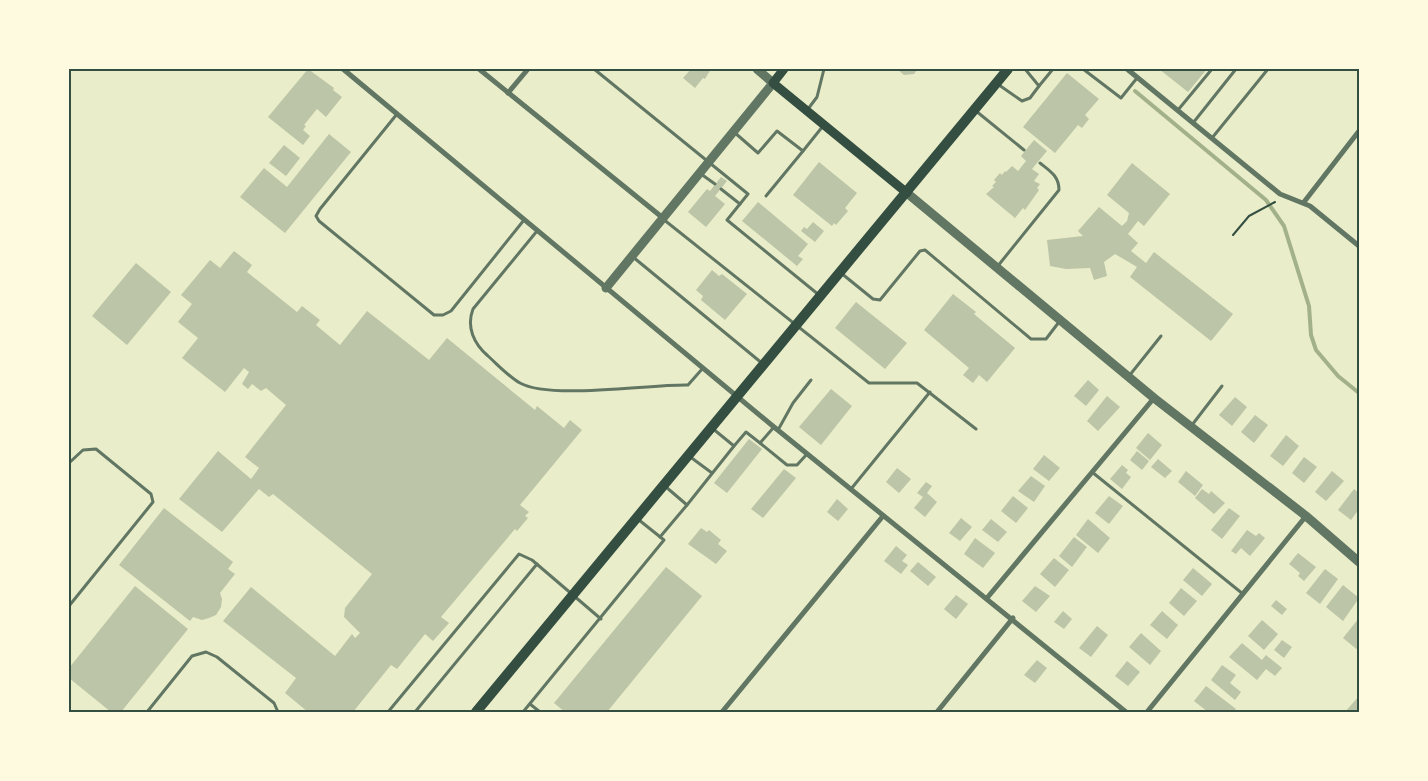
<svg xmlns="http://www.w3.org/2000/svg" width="1428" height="781" viewBox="0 0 1428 781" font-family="'Golos Text',sans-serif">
<rect width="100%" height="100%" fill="#e9edc9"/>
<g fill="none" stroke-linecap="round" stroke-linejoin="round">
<polyline stroke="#a3b18a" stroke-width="4" points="1135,91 1266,200 1284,226 1309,306 1311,335 1316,350 1338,376 1359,393"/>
</g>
<g fill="#bcc5a7">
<polygon points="308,69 334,88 333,90 342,97 326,117 317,109 304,125 306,126 303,130 310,136 303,145 268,117"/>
<polygon points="691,69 711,69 705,79 703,78 695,88 683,78"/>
<polygon points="897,69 915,69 917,70 914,74 904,75"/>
<polygon points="1159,69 1207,69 1188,92"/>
<polygon points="1067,73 1099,99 1085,115 1089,119 1082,128 1078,125 1055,153 1023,127"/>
<polygon points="329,134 351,152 285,233 240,197 264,168 287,187"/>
<polygon points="1034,140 1047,151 1032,169 1039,174 1034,181 1040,184 1037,188 1039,190 1025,210 1023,208 1015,218 986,194 994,187 992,186 996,182 994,180 1000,173 1002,175 1005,171 1006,172 1012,166 1018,171 1026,161 1021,156"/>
<polygon points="284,145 300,158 286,176 269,163"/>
<polygon points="819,162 857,193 845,208 848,211 836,225 834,223 832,226 793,195"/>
<polygon points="1132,163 1170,194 1144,226 1138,221 1128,234 1138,243 1131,251 1146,263 1154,252 1233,314 1211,341 1130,277 1137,267 1115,254 1104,262 1107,276 1094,280 1090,268 1066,269 1050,266 1047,240 1083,236 1078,231 1099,207 1122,226 1127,221 1129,213 1107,195"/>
<polygon points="721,177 727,181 715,196 725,204 706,227 688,212 707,189 710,191"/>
<polygon points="758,202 808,244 798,256 803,259 797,266 742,221"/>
<polygon points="813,222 824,231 815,242 801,231 804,227 807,229"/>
<polygon points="234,251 252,265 247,272 297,312 302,306 320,320 316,325 340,345 367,311 429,360 447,338 535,410 537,406 564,428 570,420 582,430 520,505 529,512 525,516 528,518 517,531 515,529 441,617 449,623 433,641 425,634 397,669 391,665 353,712 308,712 285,693 296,678 223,621 251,587 335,656 352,634 355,638 360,633 344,617 345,608 372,574 273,494 269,497 259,489 222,532 179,499 218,451 251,479 259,468 245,457 286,405 266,388 261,391 252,384 248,389 242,384 249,372 244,368 225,392 182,358 198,338 178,322 192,304 181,295 210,260 220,268"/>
<polygon points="136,263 171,292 127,345 92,316"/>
<polygon points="712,270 719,276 722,274 747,294 725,320 701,300 703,296 696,290"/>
<polygon points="953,294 976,312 974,314 1015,348 987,382 979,375 973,383 963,375 969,368 924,330"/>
<polygon points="856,302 907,343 885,369 835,328"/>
<polygon points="1088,380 1099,390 1086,406 1074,396"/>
<polygon points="831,389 852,406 821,445 799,427"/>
<polygon points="1107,396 1120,407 1098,431 1087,421"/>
<polygon points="1235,397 1247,407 1232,426 1219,415"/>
<polygon points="1255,415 1268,425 1254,443 1241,432"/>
<polygon points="1148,433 1162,445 1150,460 1136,448"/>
<polygon points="1286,435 1299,446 1283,466 1270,456"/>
<polygon points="749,439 762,449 727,493 714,483"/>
<polygon points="1137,451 1149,461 1142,470 1130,460"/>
<polygon points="1044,455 1060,468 1049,481 1033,469"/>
<polygon points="1304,457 1317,467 1304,483 1292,473"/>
<polygon points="1158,459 1172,471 1165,478 1151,467"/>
<polygon points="1122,465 1128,470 1126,473 1131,477 1122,489 1110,479"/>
<polygon points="897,468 911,479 899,493 886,482"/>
<polygon points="784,469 796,478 763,518 751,509"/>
<polygon points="1186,471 1203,485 1195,496 1178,482"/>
<polygon points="1332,471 1344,481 1326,501 1315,492"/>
<polygon points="1031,476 1045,486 1034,502 1018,491"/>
<polygon points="926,482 932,486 927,493 937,502 925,517 914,508 923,497 917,493"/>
<polygon points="1202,489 1209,494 1211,491 1225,503 1214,514 1195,498"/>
<polygon points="1354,489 1359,493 1359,509 1351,520 1338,510"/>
<polygon points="1013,496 1028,508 1016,523 1001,511"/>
<polygon points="1109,496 1123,506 1109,524 1095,513"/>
<polygon points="837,499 848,509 838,521 827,512"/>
<polygon points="164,508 233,562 228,569 235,574 220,593 222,599 221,607 216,615 209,618 202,620 193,617 190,621 119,565"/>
<polygon points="1229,508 1240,516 1222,539 1211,530"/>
<polygon points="961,518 972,527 960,541 949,533"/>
<polygon points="991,519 1007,532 998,542 982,530"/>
<polygon points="1088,519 1110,538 1098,553 1076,535"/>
<polygon points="701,528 707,532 709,530 721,540 718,544 727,551 716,564 688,544"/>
<polygon points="1247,530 1256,536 1259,533 1265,538 1250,556 1241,548 1236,554 1231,551"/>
<polygon points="1074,537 1087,547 1072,567 1059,556"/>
<polygon points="975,538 995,553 983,568 964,554"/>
<polygon points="896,546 907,555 902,561 908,565 901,574 884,561"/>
<polygon points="1298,553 1316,567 1304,581 1298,576 1300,573 1289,564"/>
<polygon points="1054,558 1069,570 1055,587 1040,574"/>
<polygon points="918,562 936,577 928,586 910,571"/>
<polygon points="666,567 702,596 607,712 565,712 554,703"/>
<polygon points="1193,568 1212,584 1202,596 1183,580"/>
<polygon points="1325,569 1338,579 1320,604 1306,593"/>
<polygon points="1343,585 1359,598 1343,621 1326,607"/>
<polygon points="135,586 188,629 121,712 111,712 69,678 69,668"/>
<polygon points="1035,586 1050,596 1036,612 1022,601"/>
<polygon points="1181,588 1197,601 1184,616 1169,603"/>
<polygon points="956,595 968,604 956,619 944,609"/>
<polygon points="1276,600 1287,609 1282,615 1271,606"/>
<polygon points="1063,611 1072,619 1064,629 1054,622"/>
<polygon points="1162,611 1178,625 1167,639 1150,625"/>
<polygon points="1359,618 1359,651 1343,638"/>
<polygon points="1262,620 1278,634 1264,650 1248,636"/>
<polygon points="1097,626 1108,635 1091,657 1079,648"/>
<polygon points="1141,633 1161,651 1150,665 1129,647"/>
<polygon points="1282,640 1292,647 1284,658 1274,650"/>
<polygon points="1242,643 1262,660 1266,655 1282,668 1275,676 1266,669 1257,680 1229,657"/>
<polygon points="1037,660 1047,668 1035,683 1024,675"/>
<polygon points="1127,661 1140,672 1128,686 1115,676"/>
<polygon points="1222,665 1236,675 1230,683 1241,692 1235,700 1211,680"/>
<polygon points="1206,686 1236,709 1233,712 1208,712 1194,701"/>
<polygon points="1359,696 1359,712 1345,712"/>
</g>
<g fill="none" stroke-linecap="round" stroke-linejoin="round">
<polyline stroke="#344e41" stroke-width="2" points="1233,235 1249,216 1275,202"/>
<g stroke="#617663" stroke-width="3">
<polyline points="594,69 748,194 727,220 819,295"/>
<polyline points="1083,69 1121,98 1137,78"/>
<polyline points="999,85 1022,101 1030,98 1039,86 1025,69"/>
<polyline points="1039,86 1053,69"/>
<polyline points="808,109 817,97 824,69"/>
<polyline points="1178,110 1212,69"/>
<polyline points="976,111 1024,150"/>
<polyline points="397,114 320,209 316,216 319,221 434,315 443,315 451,311 524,220"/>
<polyline points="1193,123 1236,69"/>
<polyline points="734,132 758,153 777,131 803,151 823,126"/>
<polyline points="1212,138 1268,69"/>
<polyline points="701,174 715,184"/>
<polyline points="721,189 740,204"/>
<polyline points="766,196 803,151"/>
<polyline points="663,219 869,383 917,383 976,429"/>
<path d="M537 231 473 309C466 327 474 344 488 356 498 365 509 377 520 383 550 400 650 384 688 385L703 368"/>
<polyline points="633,257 763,364"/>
<path d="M997 267 1059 190C1059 176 1050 171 1040 163"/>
<polyline points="841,273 873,299 880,300 920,251 925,250 1031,339 1046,339 1059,322"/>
<polyline points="1129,376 1161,336"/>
<polyline points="1192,425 1222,386"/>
<polyline points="778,430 793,403 811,380"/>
<polyline points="760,443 787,465 797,465 807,454"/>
<polyline points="734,446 746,432 760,443 774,427"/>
<polyline points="689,456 712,473"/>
<polyline points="69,463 83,450 96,449 151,494 153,502 69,606"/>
<polyline points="1092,472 1243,594"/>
<polyline points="851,489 930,392"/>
<polyline points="687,505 734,446 712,428"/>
<polyline points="660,537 687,505 666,487"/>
<polyline points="530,704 540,712"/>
<polyline points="147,712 192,656 206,652 217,657 274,703 278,712"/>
<polyline points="388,712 519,554 532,560 601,619"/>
<polyline points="415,712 537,564"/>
<polyline points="523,712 664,540 639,520"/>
</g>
<g stroke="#617663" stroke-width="5">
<polyline points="343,69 774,427 1126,712"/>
<polyline points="479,69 663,218"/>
<polyline points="1127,69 1280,194 1310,206 1359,246"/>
<polyline points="508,93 528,69"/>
<polyline points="1304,202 1359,131"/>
<polyline points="987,598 1154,398"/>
<polyline points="722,712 883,516"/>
<polyline points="937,712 1013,618"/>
<polyline points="1147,712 1306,516"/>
</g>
<g stroke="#617663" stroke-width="9">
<polyline points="907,193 1154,398 1306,516 1359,562"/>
<polyline points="606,288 773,83 757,69"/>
</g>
<polyline stroke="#344e41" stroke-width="9" points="784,69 773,83 907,193"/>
<polyline stroke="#344e41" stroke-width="10" points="476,712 1008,69"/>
</g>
<rect width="1428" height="781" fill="none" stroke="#fefae0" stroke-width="140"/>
<rect x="70" y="70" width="1288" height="641" fill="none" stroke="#344e41" stroke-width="2"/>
</svg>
